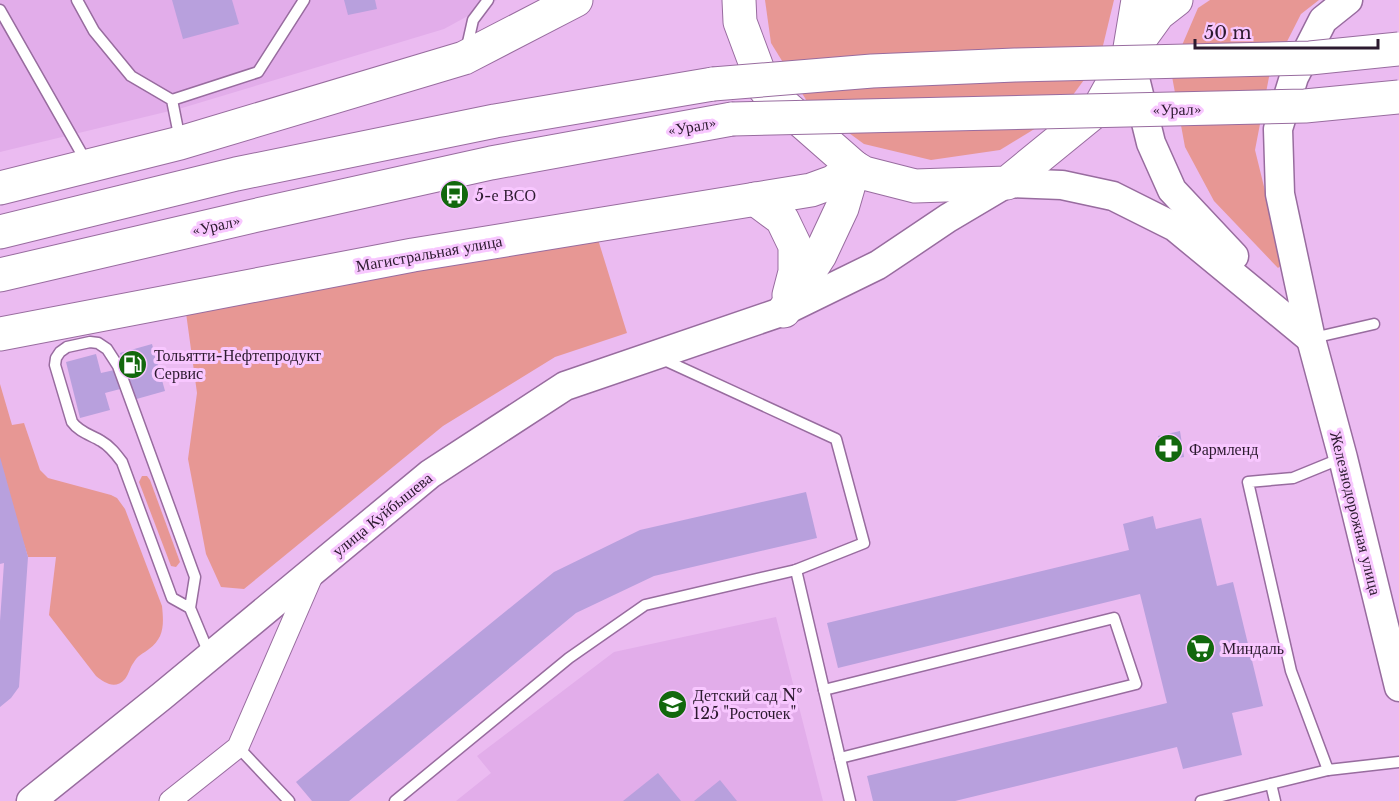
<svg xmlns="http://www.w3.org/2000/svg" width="1399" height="801" viewBox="0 0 1399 801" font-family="'Libre Baskerville',serif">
<rect width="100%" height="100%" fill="#ebbbf1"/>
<g fill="#e2adea">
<polygon points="0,0 497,0 444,29 182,108 0,152"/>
<polygon points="776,617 823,801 456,801 491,773 477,756 614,652"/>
</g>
<g fill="#e79794">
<polygon points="765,0 1114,0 1100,58 1059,114 1000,150 931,160 864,144 808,103 771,43"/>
<polygon points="1210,0 1319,0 1301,14 1269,77 1255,150 1283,264 1278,268 1214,201 1185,147 1171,71 1198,8"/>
<polygon points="596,233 627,333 555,357 443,426 244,589 221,587 206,554 188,459 197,393 186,313 414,264 497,259"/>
<path d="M0 384 12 425 24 423 40 470 48 478 111 495 117 498 125 509 162 606C164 625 164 638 149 649 144 653 137 656 134 662 130 667 129 674 125 679 115 690 105 683 96 676L49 615 56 557H28L0 469Z"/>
<polygon points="142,476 147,476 150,480 180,562 176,567 171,566 139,482"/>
</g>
<g fill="#b8a0dd">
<polygon points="172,0 232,0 239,24 183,39"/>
<polygon points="344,0 375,0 377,9 348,15"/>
<polygon points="152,344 165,391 133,400 120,353"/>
<polygon points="96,354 101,373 119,369 124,388 105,393 110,410 80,418 66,362"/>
<polygon points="1180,431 1184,457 1163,461 1158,436"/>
<polygon points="0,457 28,557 19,687 11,698 0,707 0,621 4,563 0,564"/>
<polygon points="806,492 817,538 654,576 576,613 349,801 312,801 296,782 554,572 640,530"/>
<polygon points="1153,516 1156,529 1201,518 1217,586 1233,582 1263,706 1232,713 1242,755 1183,769 1177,747 955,801 873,801 867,776 1167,703 1140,594 838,668 827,623 1129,550 1123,524"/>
<polygon points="658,773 681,801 623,801"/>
<polygon points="720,780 737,801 694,801"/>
</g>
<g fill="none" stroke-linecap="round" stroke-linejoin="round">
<defs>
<g id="service">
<polyline points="77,0 94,31 131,76 172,100 180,140"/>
<polyline points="0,10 87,163"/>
<polyline points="466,51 473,20 488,0"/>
<polyline points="172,100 258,72 304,0"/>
<polyline points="1313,338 1374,324"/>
<polyline points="660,358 836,439 864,543 796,570"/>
<polyline points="1342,458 1293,478 1248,482 1291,671 1328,770 1399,762"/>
<path d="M190 608 172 598 122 462C116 454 110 446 101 441 91 435 79 432 72 422L55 365 56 358 60 352 67 347 90 342 98 343 107 349 118 366 195 577 190 608 210 656"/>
<polyline points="824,690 1114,618 1136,684 840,758"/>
<polyline points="238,747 289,801"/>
<polyline points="1271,784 1275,801"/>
<polyline points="395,801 569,658 645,605 796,570 850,801"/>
<polyline points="1201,801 1328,770"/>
</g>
<polyline id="minor" points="170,801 238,747 313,574"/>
<g id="secondary">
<polyline points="1348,0 1323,20 1294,77 1278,129 1280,194 1311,339 1343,458 1399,687"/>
<polyline points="1129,54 1151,143 1172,190 1234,256"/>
<polyline points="31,801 162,696 430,474 565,386 784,311 878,265 948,218 1007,183 1062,185 1113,196 1175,227 1311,339"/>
</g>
<g id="primary">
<polyline points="739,0 740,22 765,89 854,167 864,173 915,186 1007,183 1099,108 1129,54 1138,0"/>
<polyline points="1132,50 1158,14 1176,0"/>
<polyline points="0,188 180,143 464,58 576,0"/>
<polyline points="755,199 782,219 795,246 795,272 789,295"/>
<polyline points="784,311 820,255 842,208 854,167"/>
<polyline points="0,334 413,255 811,190 833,182 854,167"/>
</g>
<g id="trunk">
<polyline points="0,232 236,174 495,121 713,84"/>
<polyline points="0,275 253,216 491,163 732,119"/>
</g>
</defs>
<use href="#service" stroke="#986c9f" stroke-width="13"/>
<use href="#minor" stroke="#986c9f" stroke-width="23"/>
<use href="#secondary" stroke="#986c9f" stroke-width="31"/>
<use href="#primary" stroke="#986c9f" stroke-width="35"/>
<use href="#trunk" stroke="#986c9f" stroke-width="35"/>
<use href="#service" stroke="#fff" stroke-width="10"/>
<use href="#minor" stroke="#fff" stroke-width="21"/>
<use href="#secondary" stroke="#fff" stroke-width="28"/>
<use href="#primary" stroke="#fff" stroke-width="33"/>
<use href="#trunk" stroke="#fff" stroke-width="33"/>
<defs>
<g id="trunk-bridge">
<polyline points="713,84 872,71 1015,65 1310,58 1399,49"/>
<polyline points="732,119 1305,106 1399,97"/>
</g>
</defs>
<use href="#trunk-bridge" stroke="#986c9f" stroke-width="35" stroke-linecap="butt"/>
<use href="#trunk-bridge" stroke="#fff" stroke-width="33"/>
</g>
<defs>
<symbol id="bus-disc" viewBox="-11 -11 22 22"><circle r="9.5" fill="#12680d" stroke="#f8c7ff"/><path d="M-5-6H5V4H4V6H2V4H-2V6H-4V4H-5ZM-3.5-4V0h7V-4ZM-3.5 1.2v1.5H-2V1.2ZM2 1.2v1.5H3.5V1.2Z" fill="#fff"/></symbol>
<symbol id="fuel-disc" viewBox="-11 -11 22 22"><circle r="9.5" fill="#12680d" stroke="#f8c7ff"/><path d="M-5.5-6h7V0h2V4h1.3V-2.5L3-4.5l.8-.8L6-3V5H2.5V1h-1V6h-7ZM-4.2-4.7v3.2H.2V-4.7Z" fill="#fff"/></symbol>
<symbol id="pharmacy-disc" viewBox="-11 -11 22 22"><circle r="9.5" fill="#12680d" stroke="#f8c7ff"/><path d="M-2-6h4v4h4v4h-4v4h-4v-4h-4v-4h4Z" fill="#fff"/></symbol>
<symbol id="supermarket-disc" viewBox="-11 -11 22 22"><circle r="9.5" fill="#12680d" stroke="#f8c7ff"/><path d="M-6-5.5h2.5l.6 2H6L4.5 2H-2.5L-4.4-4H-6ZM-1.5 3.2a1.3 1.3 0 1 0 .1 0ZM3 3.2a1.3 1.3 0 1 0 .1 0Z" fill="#fff"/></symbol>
<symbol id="school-disc" viewBox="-11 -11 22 22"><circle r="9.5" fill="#12680d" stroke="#f8c7ff"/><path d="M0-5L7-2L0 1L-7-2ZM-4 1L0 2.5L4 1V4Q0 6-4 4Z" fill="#fff"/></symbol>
</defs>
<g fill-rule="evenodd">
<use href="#bus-disc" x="438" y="178" width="33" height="33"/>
<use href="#fuel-disc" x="116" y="348" width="33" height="33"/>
<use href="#pharmacy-disc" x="1152" y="432" width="33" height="33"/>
<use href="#supermarket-disc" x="1184" y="632" width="33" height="33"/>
<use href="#school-disc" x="656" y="688" width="33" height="33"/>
</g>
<g text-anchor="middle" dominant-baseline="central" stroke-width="6" stroke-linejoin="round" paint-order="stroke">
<g font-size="16" fill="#2c1a2f" stroke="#f8c7ff">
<text transform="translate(1177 109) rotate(-1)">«Урал»</text>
<text transform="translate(692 126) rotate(-10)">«Урал»</text>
<text transform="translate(216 225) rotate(-13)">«Урал»</text>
<text transform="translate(429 253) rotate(-10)">Магистральная улица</text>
<text transform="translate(1356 513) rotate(76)">Железнодорожная улица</text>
<text transform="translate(382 514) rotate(-39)">улица Куйбышева</text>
</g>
<g font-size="16" fill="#2c1a2f" stroke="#f8c7ff" text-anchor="start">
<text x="475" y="195">5-е ВСО</text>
<text x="154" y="355">Тольятти-Нефтепродукт<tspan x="154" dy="18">Сервис</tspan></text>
<text x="1189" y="449">Фармленд</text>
<text x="1222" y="648">Миндаль</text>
<text x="693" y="695">Детский сад №<tspan x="693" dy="18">125 "Росточек"</tspan></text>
</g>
</g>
<path d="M1195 39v9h183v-9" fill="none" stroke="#2c1a2f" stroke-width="3"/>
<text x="1204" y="39" font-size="18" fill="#2c1a2f" stroke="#f8c7ff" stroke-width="4.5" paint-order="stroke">50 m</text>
</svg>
